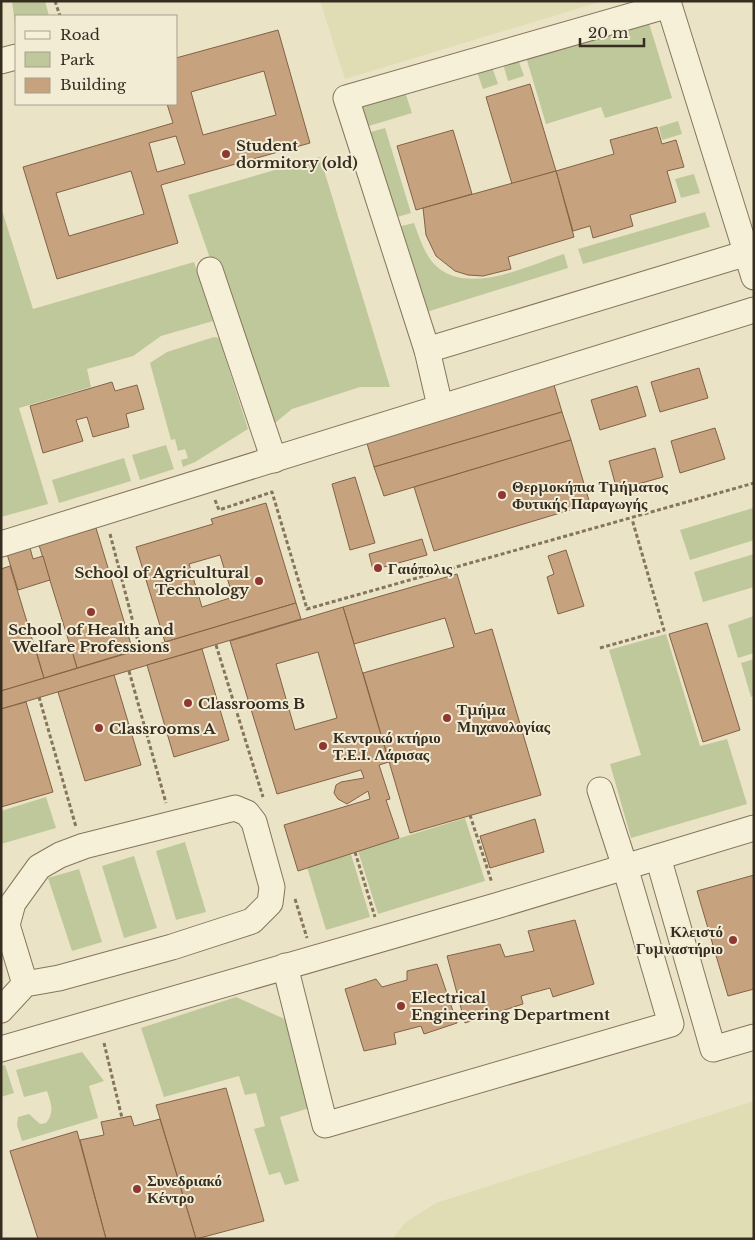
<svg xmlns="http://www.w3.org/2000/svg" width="755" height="1240" viewBox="0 0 755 1240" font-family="'Libre Baskerville',serif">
<rect width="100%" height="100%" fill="#ebe3c6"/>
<g fill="#e0dcb4">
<polygon points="320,1 603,1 345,79"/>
<polygon points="754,1101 754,1239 392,1239 406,1222 436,1203"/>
</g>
<g fill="#bfc89b">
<polygon points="12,1 45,1 49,16 16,16 15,24"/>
<polygon points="648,20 672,98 605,118 601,107 546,124 526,57"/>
<polygon points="518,59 524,76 508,81 503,64"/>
<polygon points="492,67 498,84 483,89 477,72"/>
<polygon points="405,92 412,113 362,128 356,107"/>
<polygon points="678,121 682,134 662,140 659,127"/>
<polygon points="385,128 411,213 390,219 364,134"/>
<polygon points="320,157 390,387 360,387 292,409 269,428 188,195"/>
<polygon points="694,174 700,193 681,198 675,179"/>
<polygon points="1,207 33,309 194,262 213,321 161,336 133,356 87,369 91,387 19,408 48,504 1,517"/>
<polygon points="705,212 710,227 583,264 578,249"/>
<path d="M414 223C419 236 424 253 434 264 466 297 527 266 564 254L568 268 420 314 393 228Z"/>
<polygon points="214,337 219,338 248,429 195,462 183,467 181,460 188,458 185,449 178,451 175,439 171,440 150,363 167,352"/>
<polygon points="166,445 174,469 140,480 132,455"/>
<polygon points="124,458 131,481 59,503 52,480"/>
<polygon points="753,508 754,540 690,560 680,530"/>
<polygon points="754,554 754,587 703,602 694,572"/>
<polygon points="754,616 754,653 738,658 728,625"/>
<polygon points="666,634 700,746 727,739 747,804 631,838 610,764 641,755 609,650"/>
<polygon points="754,659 754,696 751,697 741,663"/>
<polygon points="46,797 56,828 1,844 1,811"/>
<polygon points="465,818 485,881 378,914 358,851"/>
<polygon points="185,842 206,912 176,920 156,851"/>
<polygon points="351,854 370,917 326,930 307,867"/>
<polygon points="134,856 157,928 124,938 102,866"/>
<polygon points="79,869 102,942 72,951 48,878"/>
<polygon points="236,997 289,1021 313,1107 280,1117 299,1181 285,1185 280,1172 269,1175 254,1129 265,1126 256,1093 245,1095 239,1076 164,1097 141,1028"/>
<path d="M82 1052 104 1081 89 1086 98 1118 22 1141 17 1125 18 1117 29 1114 40 1124 46 1123C55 1113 51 1103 47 1091L24 1097 16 1070Z"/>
<polygon points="5,1065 14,1093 1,1097 1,1066"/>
</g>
<g fill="#c6a27f" stroke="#826245" fill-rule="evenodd">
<path d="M278 30 310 143 161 185 178 243 57 279 23 167 173 123 167 104H176V58ZM264 71 276 115 203 135 191 92ZM176 136 185 164 157 172 149 143ZM131 171 144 214 69 236 56 193Z"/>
<polygon points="530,84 556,171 512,184 486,97"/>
<polygon points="657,127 662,144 676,140 684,167 667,171 676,202 630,215 633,226 593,238 590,226 573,231 556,171 614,154 610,140"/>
<polygon points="453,130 472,194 416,210 397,146"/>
<polygon points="556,171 574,237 508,257 511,269 483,276 468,275 455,271 436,256 426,235 423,208"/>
<polygon points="699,368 708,398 660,412 651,382"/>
<polygon points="112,382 115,391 137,385 144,409 126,414 129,427 93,437 87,417 76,420 83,441 43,453 30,406"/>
<polygon points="554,385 562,412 374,467 366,440"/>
<polygon points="637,386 646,416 600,430 591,400"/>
<polygon points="562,412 571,440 384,496 374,467"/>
<polygon points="715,428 725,459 680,473 671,441"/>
<polygon points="571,440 590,504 434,551 414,487"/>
<polygon points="655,448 663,477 617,490 609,461"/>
<polygon points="355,477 375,543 350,550 332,484"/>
<path d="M266 503 296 603 165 642 136 547 213 524 211 519ZM220 555 233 597 202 607 189 564Z"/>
<polygon points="96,528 133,651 77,668 39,545"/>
<polygon points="422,539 427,555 373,570 369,554"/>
<polygon points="30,548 33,559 43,556 50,580 18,590 7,554"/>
<polygon points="566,550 584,606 558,614 547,577 554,574 548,556"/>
<polygon points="10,566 44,678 1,691 1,569"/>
<polygon points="457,574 475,634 492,629 541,795 410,833 363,673 454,647 445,618 354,644 343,607"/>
<polygon points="296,603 301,619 1,709 1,691"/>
<path d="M343 607 389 762 379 765 390 799 386 800 399 838 298 871 284 825 370 799 368 791 347 804 338 799 334 793 336 785 341 782 364 778 361 770 277 794 230 641ZM318 652 337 718 295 730 276 664Z"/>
<polygon points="707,623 740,730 703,742 669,634"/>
<polygon points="70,644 77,668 44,678 37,654"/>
<polygon points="202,649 229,740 174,757 147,665"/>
<polygon points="114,675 141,765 85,781 58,692"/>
<polygon points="26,702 53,792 1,807 1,709"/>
<polygon points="535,819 544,852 490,868 480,836"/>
<polygon points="754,875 754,989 728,996 697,891"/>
<polygon points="575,920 594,984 553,997 550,988 521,996 523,1004 465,1023 447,956 500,944 505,957 534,951 528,931"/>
<polygon points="437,964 457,1023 424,1034 421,1026 394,1033 396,1044 364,1051 345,989 376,979 382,987 407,980 407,971"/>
<polygon points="226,1088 264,1221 196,1239 156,1105"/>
<polygon points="131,1116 134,1126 160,1119 196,1239 106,1239 80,1140 104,1135 101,1122"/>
<polygon points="77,1131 106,1239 38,1239 10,1151"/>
</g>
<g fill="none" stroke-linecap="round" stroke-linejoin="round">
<defs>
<g id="minor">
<polyline points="1,61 16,57"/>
<polyline points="210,270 274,460"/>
<polyline points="427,350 747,253"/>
<polyline points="440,406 427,350 346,98 669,5 754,277"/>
<polyline points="1,544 754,310"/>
<polyline points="658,857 713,1049 754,1037"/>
<polyline points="285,966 325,1125 671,1024 625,867 600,790"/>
<polyline points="1,1010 25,984 59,978 172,947 252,921 270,903 272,887 254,822 247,813 235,808 84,846 60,855 39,867 13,903 7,925 25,984"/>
<polyline points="1,1049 499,905 754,828"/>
</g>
</defs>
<use href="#minor" stroke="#85755d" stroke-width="27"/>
<g stroke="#85755d" stroke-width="3" stroke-dasharray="4 2.5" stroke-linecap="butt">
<polyline points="55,1 60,16"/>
<polyline points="215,500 219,510 272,492 307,609 754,483"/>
<polyline points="110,534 140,649"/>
<polyline points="216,645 263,797"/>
<polyline points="600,648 664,630 632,519"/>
<polyline points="129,671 166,803"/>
<polyline points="39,697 76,827"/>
<polyline points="470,815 492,883"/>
<polyline points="355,852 375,917"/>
<polyline points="295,899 307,938"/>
<polyline points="104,1043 122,1118"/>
</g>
<use href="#minor" stroke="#f6f0d9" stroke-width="25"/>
</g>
<g fill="#8f3832" stroke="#f3ecd5" stroke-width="2">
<circle cx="226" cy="154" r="5"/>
<circle cx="502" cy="495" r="5"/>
<circle cx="378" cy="568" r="5"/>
<circle cx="259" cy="581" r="5"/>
<circle cx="91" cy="612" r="5"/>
<circle cx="188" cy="703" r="5"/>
<circle cx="447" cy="718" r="5"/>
<circle cx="99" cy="728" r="5"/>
<circle cx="323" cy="746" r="5"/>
<circle cx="733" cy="940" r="5"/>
<circle cx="401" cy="1006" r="5"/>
<circle cx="137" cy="1189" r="5"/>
</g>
<g text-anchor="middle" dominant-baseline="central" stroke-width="4" stroke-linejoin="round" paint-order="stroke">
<g font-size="15" font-weight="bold" fill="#362c20" stroke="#f3ecd5" text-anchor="start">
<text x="236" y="145">Student<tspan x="236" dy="17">dormitory (old)</tspan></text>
<text x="512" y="486">Θερμοκήπια Τμήματος<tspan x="512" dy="17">Φυτικής Παραγωγής</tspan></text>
<text x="388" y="568">Γαιόπολις</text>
<text x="249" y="572" text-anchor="end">School of Agricultural<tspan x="249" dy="17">Technology</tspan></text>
<text x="91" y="629" text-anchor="middle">School of Health and<tspan x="91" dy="17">Welfare Professions</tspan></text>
<text x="198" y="703">Classrooms B</text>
<text x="457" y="709">Τμήμα<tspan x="457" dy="17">Μηχανολογίας</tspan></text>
<text x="109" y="728">Classrooms A</text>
<text x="333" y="737">Κεντρικό κτήριο<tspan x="333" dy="17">Τ.Ε.Ι. Λάρισας</tspan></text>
<text x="723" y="931" text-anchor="end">Κλειστό<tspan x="723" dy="17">Γυμναστήριο</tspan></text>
<text x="411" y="997">Electrical<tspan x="411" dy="17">Engineering Department</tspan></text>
<text x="147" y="1180">Συνεδριακό<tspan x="147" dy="17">Κέντρο</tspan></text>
</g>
</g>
<rect width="755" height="1240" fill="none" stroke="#362c20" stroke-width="5"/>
<rect x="15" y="15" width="162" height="90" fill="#f3ecd5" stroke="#a79f8d"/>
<rect x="25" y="31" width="25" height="8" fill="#f6f0d9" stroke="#a79f8d"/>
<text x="60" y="40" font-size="15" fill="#362c20">Road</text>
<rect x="25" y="52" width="25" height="15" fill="#bfc89b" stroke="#a79f8d"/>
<text x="60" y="65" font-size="15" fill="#362c20">Park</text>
<rect x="25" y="78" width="25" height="15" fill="#c6a27f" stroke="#a79f8d"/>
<text x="60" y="90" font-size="15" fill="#362c20">Building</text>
<path d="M580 38v8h64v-8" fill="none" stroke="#362c20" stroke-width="2.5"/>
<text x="588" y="38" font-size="15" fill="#362c20" stroke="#f3ecd5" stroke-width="4" paint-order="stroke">20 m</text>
</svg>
